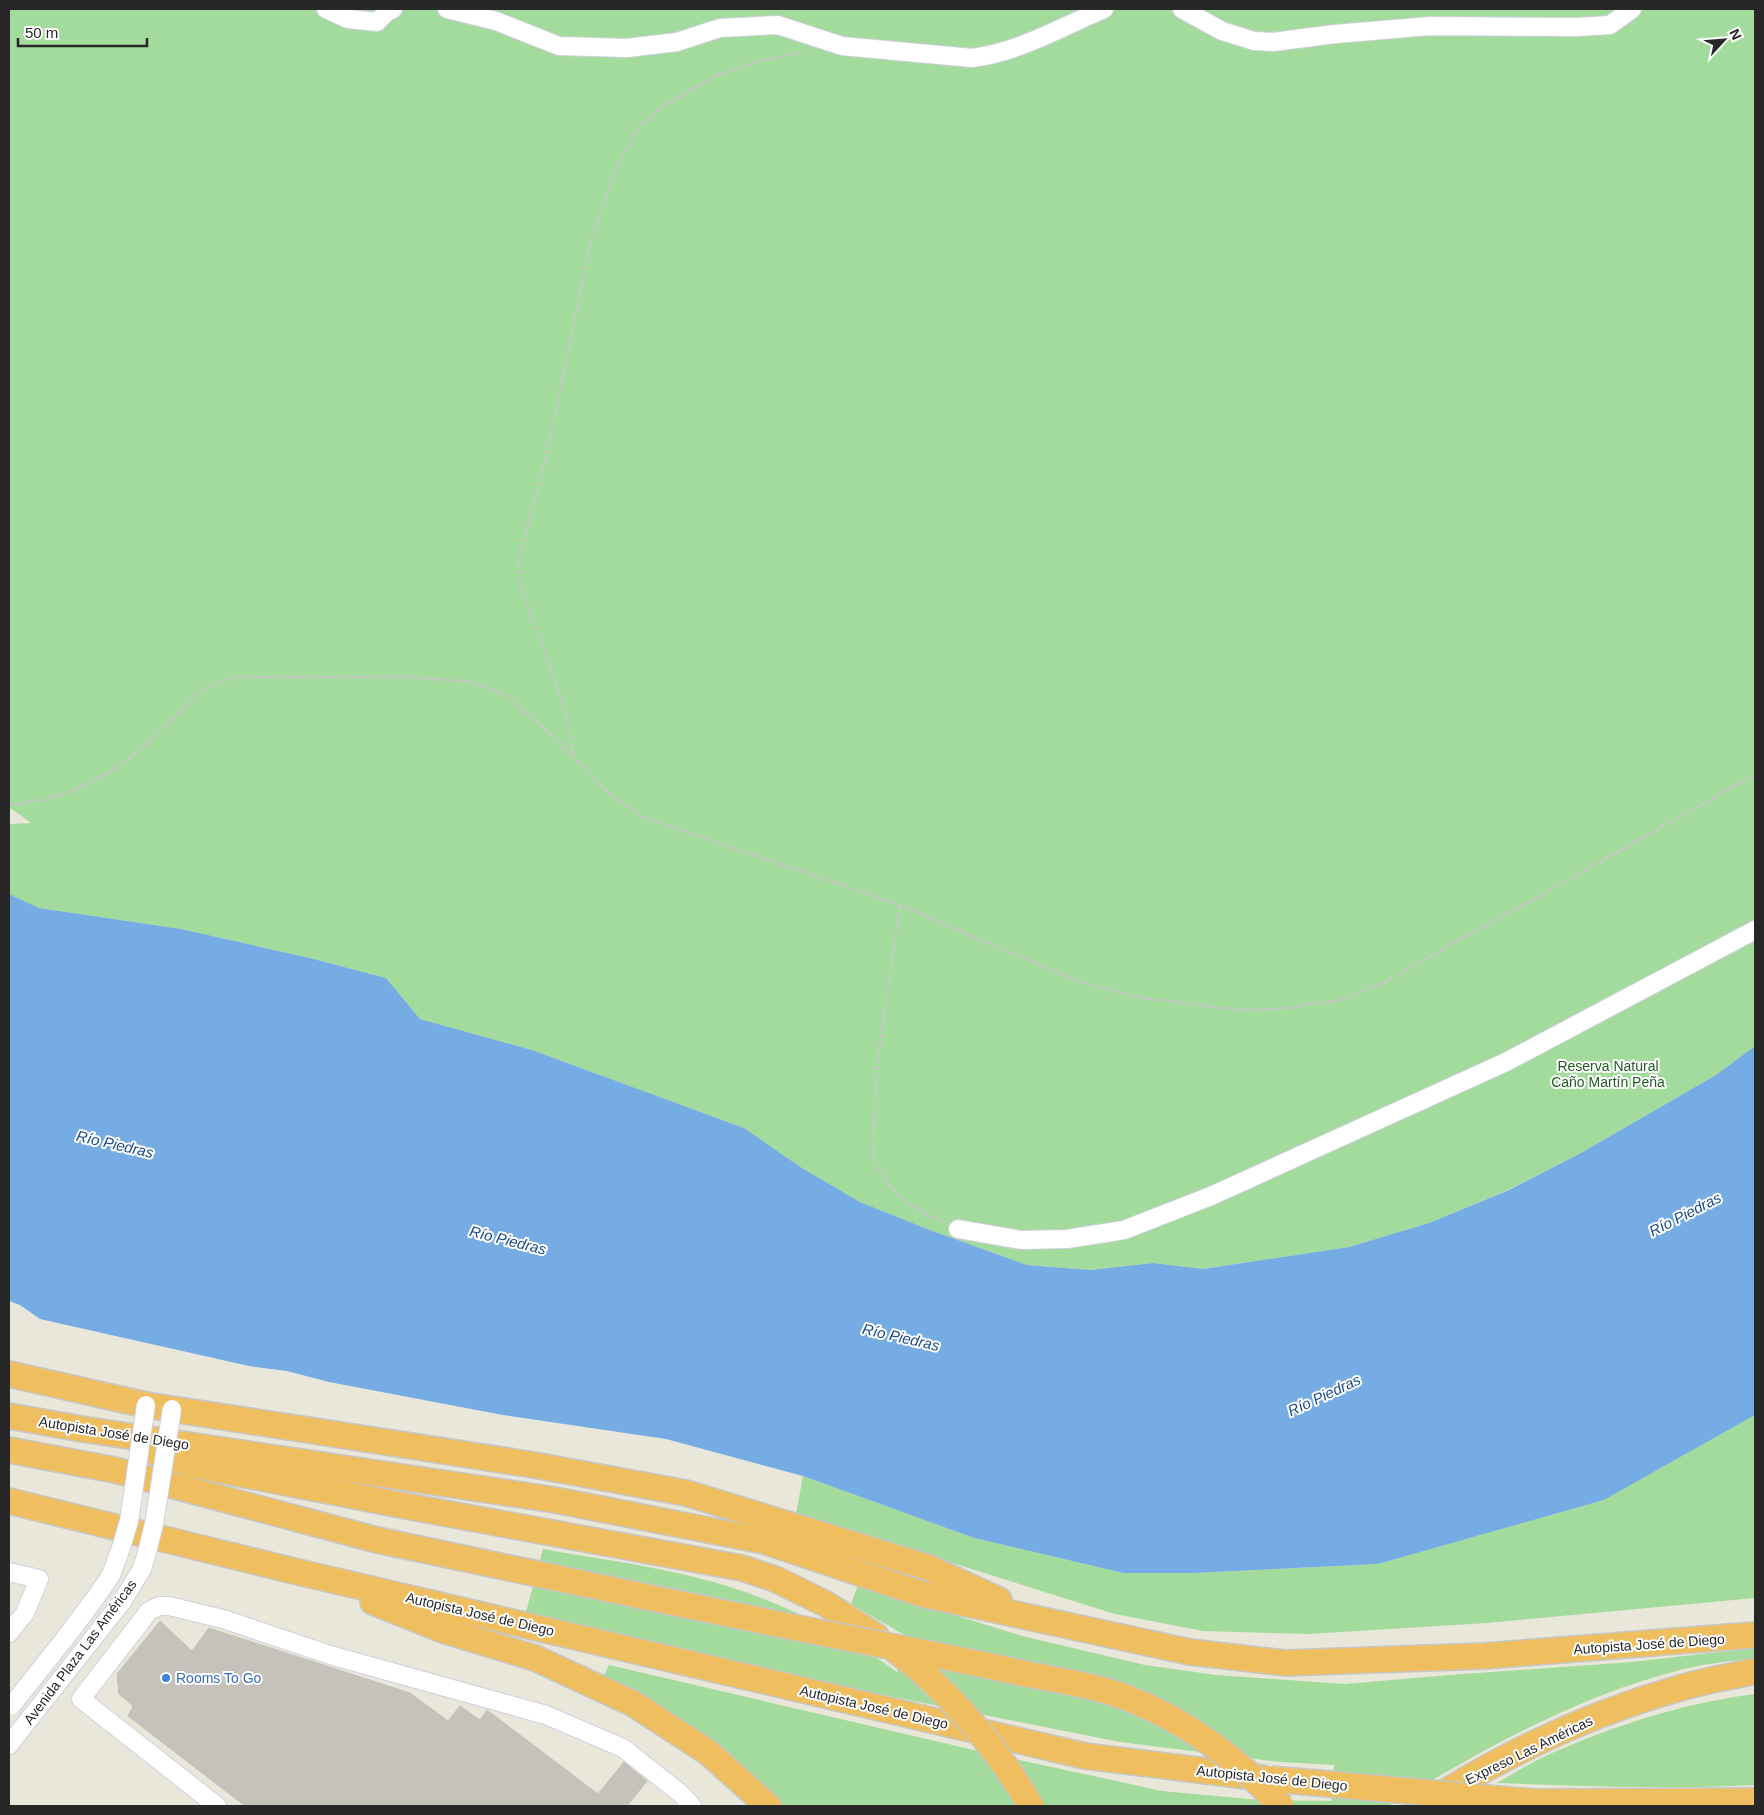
<svg xmlns="http://www.w3.org/2000/svg" width="1764" height="1815" viewBox="0 0 1764 1815" font-family="Arial,sans-serif">
<rect width="100%" height="100%" fill="#e9e6da"/>
<g fill="#a2db9b">
<polygon points="9,9 1755,9 1755,1046 1716,1075 1581,1153 1508,1190 1429,1223 1349,1247 1203,1269 1153,1263 1091,1270 1027,1265 930,1230 860,1202 802,1168 744,1128 532,1050 420,1019 386,978 310,958 181,929 39,908 9,894 9,824 31,823 9,807"/>
<polygon points="1755,1415 1755,1598 1487,1623 1309,1634 1203,1631 1115,1614 796,1514 803,1476 974,1538 1123,1573 1195,1573 1378,1564 1604,1500"/>
<path d="M543 1549C587 1557 633 1563 677 1573 757 1590 831 1624 897 1672L920 1644 851 1604 858 1585 1022 1636 1145 1665 1216 1675 1345 1684 1450 1675 1632 1662 1755 1648V1658C1732 1661 1707 1663 1684 1669 1576 1696 1482 1750 1388 1806H780L731 1757 679 1717 604 1675 609 1665 974 1750 1162 1791 1259 1800 1332 1801 1334 1765 1280 1762 1120 1742 829 1684 526 1612Z"/>
<path d="M1755 1694V1785C1669 1790 1583 1786 1497 1783 1514 1773 1532 1762 1550 1754 1615 1725 1685 1703 1755 1694Z"/>
</g>
<polygon fill="#75ace3" points="9,894 39,908 181,929 310,958 386,978 420,1019 532,1050 744,1128 802,1168 860,1202 930,1230 1027,1265 1091,1270 1153,1263 1203,1269 1349,1247 1429,1223 1509,1190 1581,1153 1716,1075 1755,1046 1755,1415 1604,1500 1378,1564 1195,1573 1123,1573 974,1538 803,1476 666,1439 503,1415 329,1382 287,1371 249,1366 40,1319 20,1305 9,1301"/>
<polygon fill="#c4c2ba" stroke="#c4c2b4" points="160,1621 192,1651 209,1628 410,1693 448,1721 460,1706 480,1720 487,1710 598,1794 624,1762 647,1781 627,1806 245,1806 128,1716 133,1706 119,1694 117,1674"/>
<g fill="none" stroke-linecap="round" stroke-linejoin="round">
<defs>
<g id="minor">
<polyline points="326,9 348,19 377,22 387,12 393,9"/>
<path d="M447 9 496 21 559 46 627 48 677 42 720 28 778 25 842 46 972 58C1020 52 1061 27 1104 9"/>
<polyline points="1182,9 1222,31 1254,41 1273,42 1335,34 1430,26 1578,27 1610,25 1632,9"/>
<polyline points="958,1229 1021,1240 1067,1239 1124,1230 1211,1196 1506,1062 1755,930"/>
<polyline points="9,1572 39,1579 25,1613 9,1633"/>
<polyline points="9,1745 27,1722"/>
<polyline points="217,1806 81,1699 149,1611 159,1606 169,1606 223,1619 330,1655 546,1715 623,1748 681,1794 692,1806"/>
</g>
<g id="highway">
<polyline points="9,1374 146,1405 534,1465 686,1493 927,1567 999,1600"/>
<polyline points="9,1416 82,1429 555,1500 764,1541 922,1594 1190,1652 1285,1663 1484,1656 1755,1635"/>
<polyline points="9,1450 115,1470 377,1540"/>
<polyline points="157,1453 194,1465 406,1506 742,1568 775,1579 826,1604 876,1636"/>
<polyline points="9,1501 294,1571 1085,1756 1262,1778"/>
<polyline points="373,1602 443,1630 535,1658 634,1704 709,1753 768,1806"/>
<polyline points="1535,1802 1755,1801"/>
<path d="M1423 1806C1501 1756 1588 1714 1677 1689 1703 1681 1729 1677 1755 1671"/>
</g>
</defs>
<use href="#minor" stroke="#d0d0df" stroke-width="20"/>
<use href="#highway" stroke="#c7c7c7" stroke-width="28"/>
<g stroke="#c7c7c7" stroke-width="3" stroke-dasharray="4 2.5" stroke-linecap="butt">
<polyline points="573,754 566,712 520,583 519,559 547,454 592,236 619,162 640,125 665,105 713,77 759,61 804,52"/>
<path d="M9 804C49 803 93 786 125 761 139 751 152 738 165 726 178 714 189 699 204 690 212 684 223 681 232 677H412L473 682 508 696 573 755 604 789 643 817 900 905 1077 981 1138 997 1238 1010 1280 1009 1341 1000 1385 982 1755 775"/>
<path d="M900 905 878 1060 872 1155C881 1176 896 1196 916 1209 925 1214 936 1218 945 1222"/>
</g>
<use href="#minor" stroke="#fff" stroke-width="18"/>
<use href="#highway" stroke="#efbf5f" stroke-width="25"/>
<defs>
<g id="minor-bridge">
<polyline points="12,1705 66,1637 96,1597 111,1575 121,1548 129,1521 146,1405"/>
<polyline points="27,1722 121,1603 142,1569 146,1556 154,1524 172,1409"/>
</g>
<g id="highway-bridge">
<path d="M377 1540C534 1573 691 1607 848 1638 909 1650 970 1661 1031 1675 1062 1681 1095 1686 1125 1697 1184 1719 1239 1760 1281 1806"/>
<path d="M894 1649C948 1689 997 1748 1031 1806"/>
<polyline points="1271,1779 1535,1802"/>
</g>
</defs>
<use href="#minor-bridge" stroke="#d0d0df" stroke-width="20" stroke-linecap="butt"/>
<use href="#highway-bridge" stroke="#c7c7c7" stroke-width="28" stroke-linecap="butt"/>
<use href="#minor-bridge" stroke="#fff" stroke-width="18"/>
<use href="#highway-bridge" stroke="#efbf5f" stroke-width="25"/>
</g>
<circle fill="#3f7fe0" stroke="#fff" stroke-width="2" cx="166" cy="1678" r="5"/>
<g text-anchor="middle" dominant-baseline="central" stroke-width="4" stroke-linejoin="round" paint-order="stroke">
<g font-size="14" fill="#1f5d21" stroke="#fff">
<text x="1608" y="1066">Reserva Natural<tspan x="1608" dy="16">Caño Martín Peña</tspan></text>
</g>
<g font-size="14" fill="#272727" stroke="#fff">
<text transform="translate(114 1433) rotate(9)">Autopista José de Diego</text>
<text transform="translate(480 1614) rotate(13)">Autopista José de Diego</text>
<text transform="translate(1649 1644) rotate(-4)">Autopista José de Diego</text>
<text transform="translate(80 1652) rotate(-53)">Avenida Plaza Las Américas</text>
<text transform="translate(874 1707) rotate(13)">Autopista José de Diego</text>
<text transform="translate(1529 1750) rotate(-26)">Expreso Las Américas</text>
<text transform="translate(1272 1778) rotate(6)">Autopista José de Diego</text>
</g>
<g font-size="14" fill="#366cbe" stroke="#fff" text-anchor="start">
<text x="176" y="1678">Rooms To Go</text>
</g>
<g font-size="15" font-style="italic" fill="#19498a" stroke="#fff">
<text transform="translate(115 1144) rotate(13)">Río Piedras</text>
<text transform="translate(1685 1214) rotate(-27)">Río Piedras</text>
<text transform="translate(508 1240) rotate(14)">Río Piedras</text>
<text transform="translate(901 1337) rotate(13)">Río Piedras</text>
<text transform="translate(1324 1395) rotate(-25)">Río Piedras</text>
</g>
</g>
<rect width="1764" height="1815" fill="none" stroke="#272727" stroke-width="20"/>
<g transform="translate(1724 40) rotate(64)" stroke="#ffffff" stroke-width="4" paint-order="stroke">
<path d="M0-4L9 19L0 12L-9 19Z" fill="#272727"/>
<text y="-8" font-size="14" font-weight="bold" text-anchor="middle" fill="#272727">N</text>
</g>
<path d="M18 38v8h129v-8" fill="none" stroke="#272727" stroke-width="2.5"/>
<text x="25" y="38" font-size="15" fill="#272727" stroke="#ffffff" stroke-width="4" paint-order="stroke">50 m</text>
</svg>
